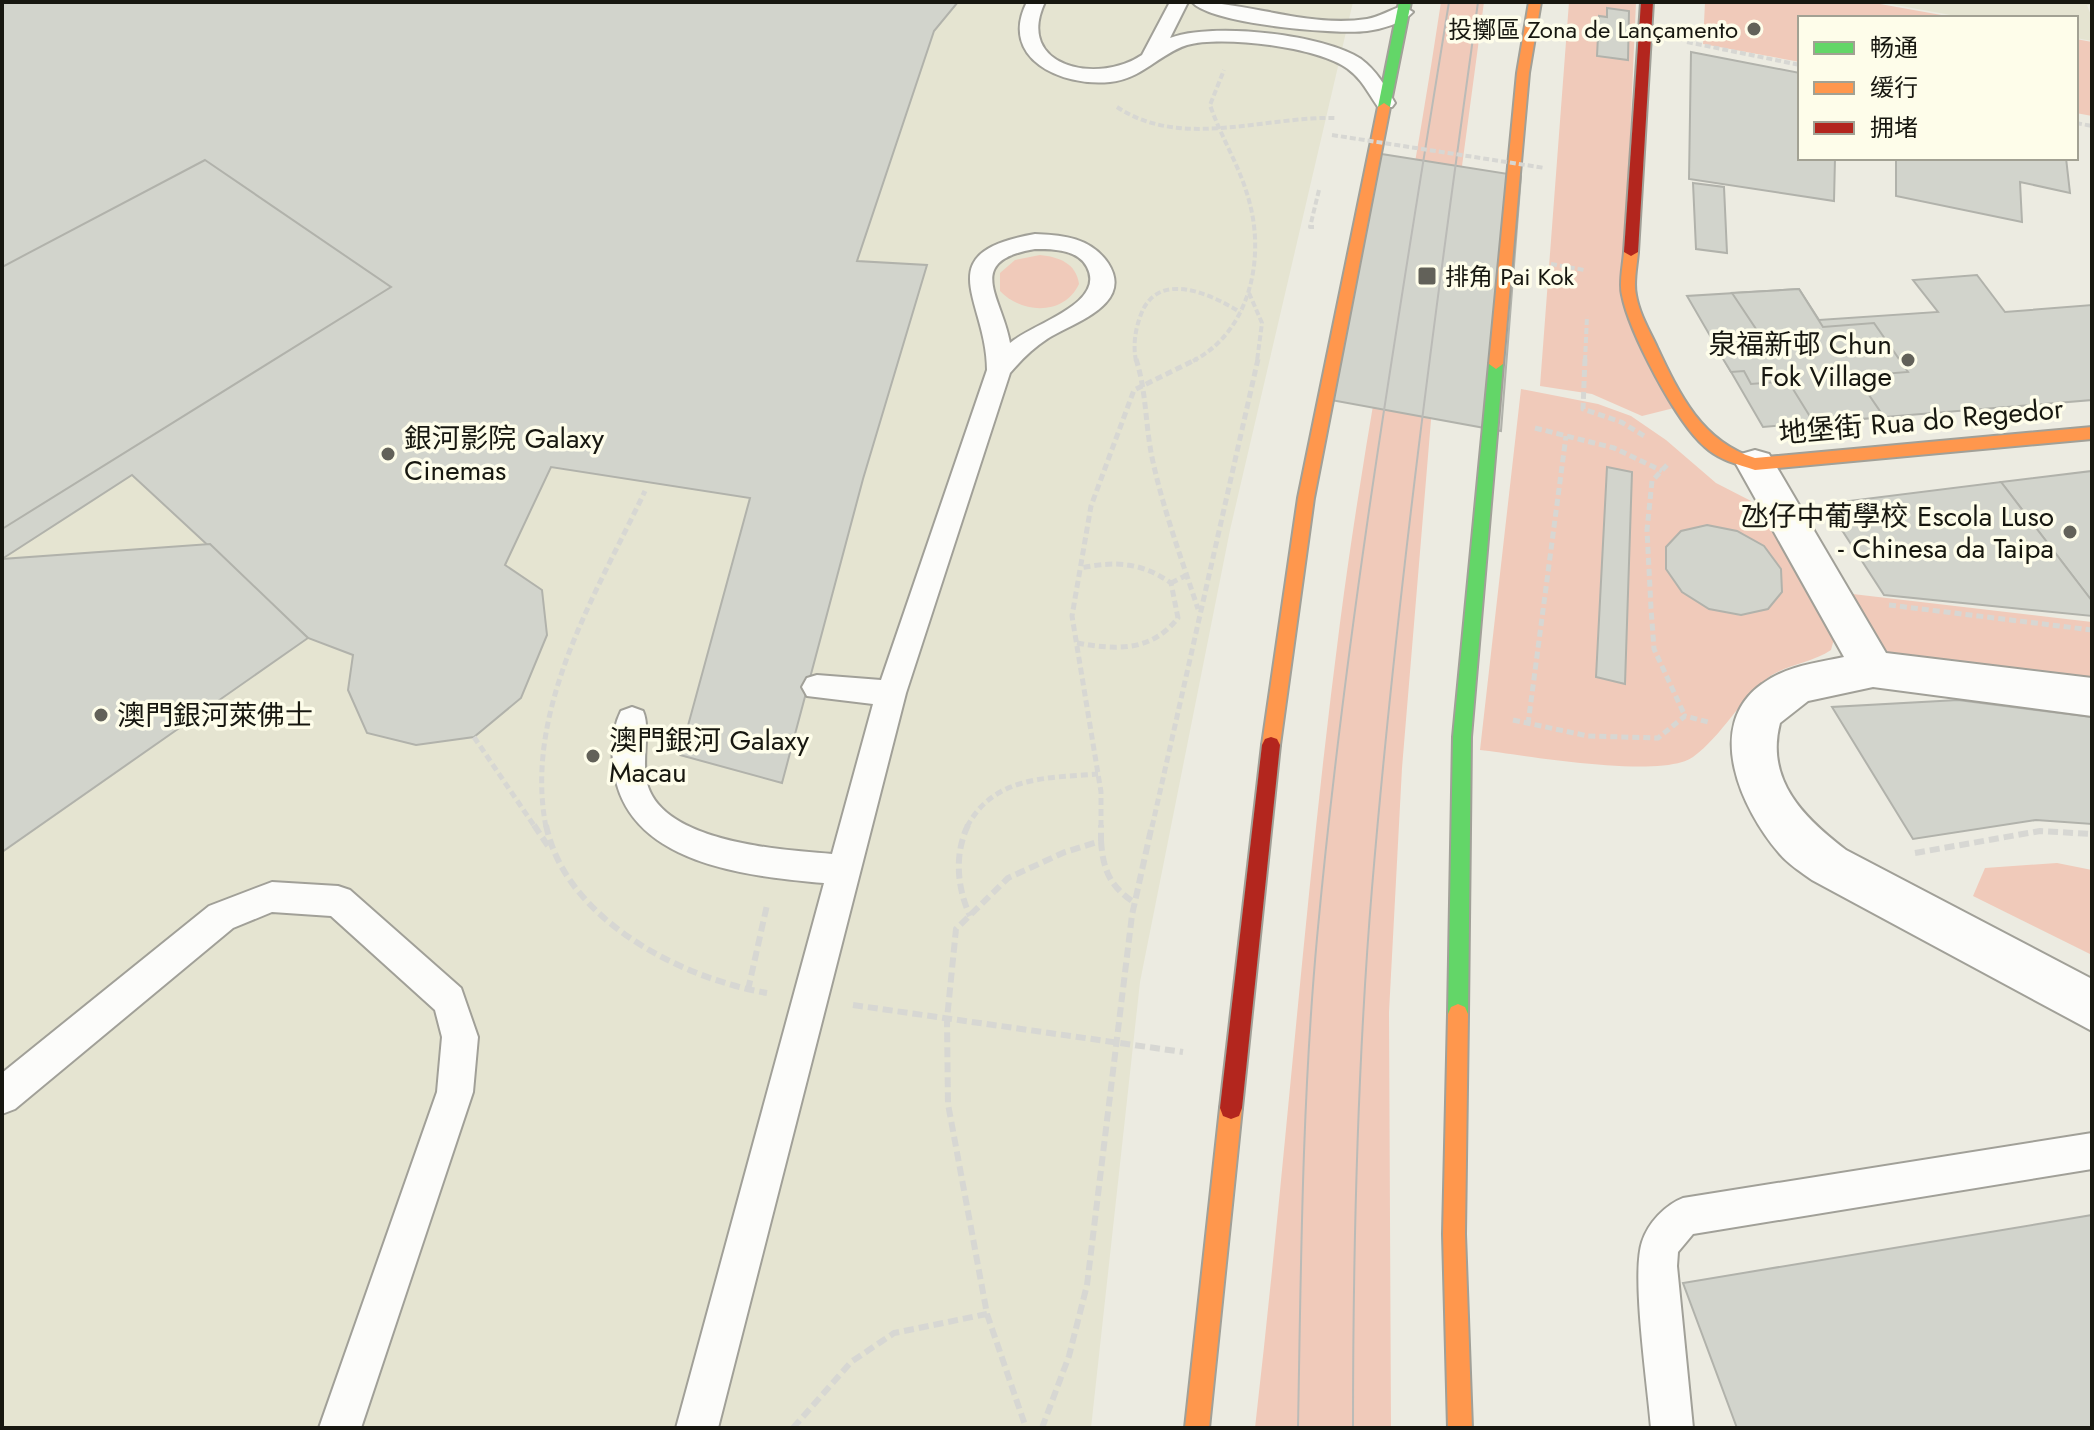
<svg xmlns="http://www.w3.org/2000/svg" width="2094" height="1430" viewBox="0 0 2094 1430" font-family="Jost,'Noto Sans SC',sans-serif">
<rect width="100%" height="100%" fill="#ecebe1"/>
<g fill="#e5e4d1">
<polygon points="2,2 1353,2 1230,530 1140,982 1091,1428 2,1428"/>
<polygon points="1879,2 2092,2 2092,5 2087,5 2092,18 2092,41 2076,38 2076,18 1967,18"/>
</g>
<g fill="#f0caba">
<path d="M1441 2H1484L1436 360 1402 768 1389 1012 1391 1428H1255C1286 1160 1305 891 1340 623 1367 415 1410 209 1441 2Z"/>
<polygon points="1569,2 1636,2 1624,274 1682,406 1642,416 1592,394 1540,386"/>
<polygon points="1705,2 1869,2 1958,18 1800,18 1800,62 1703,44"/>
<polygon points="2076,39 2092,42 2092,116 2076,113"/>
<path d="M1040 255C1059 257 1076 263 1079 284 1064 316 1022 314 1000 291V273L1015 260Z"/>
<path d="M1521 389 1598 404 1631 416 1666 440 1716 483 1751 501 1783 544 1835 635 1831 650C1812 663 1785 665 1769 677 1740 699 1723 735 1693 757 1660 780 1525 755 1480 750Z"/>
<polygon points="1844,593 2092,622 2092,683 1883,656"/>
<polygon points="2057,863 2092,870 2092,955 1973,896 1985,868"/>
</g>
<g fill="#d2d4cc" stroke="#b1b2ab" stroke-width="2">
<polygon points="2,2 958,2 934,31 857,261 927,265 863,479 782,783 680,755 750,498 551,467 505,565 542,590 547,635 521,698 474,737 416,745 367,733 348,690 353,655 308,638 132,475 2,559"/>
<polygon points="1607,8 1629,11 1628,60 1597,56 1599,16 1607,17"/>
<polygon points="1691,52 1800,73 1800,158 1835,158 1834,201 1689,179"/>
<polygon points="1369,152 1521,176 1501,431 1320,398"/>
<polygon points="1896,158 2066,158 2070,193 2020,182 2022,222 1896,196"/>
<polygon points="205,160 391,287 2,529 2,267"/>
<polygon points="1693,183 1724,187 1727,253 1696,249"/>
<polygon points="1977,275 2005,312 2092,305 2092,400 1763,427 1687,296 1799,289 1819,320 1938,312 1913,280"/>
<polygon points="1799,289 1823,327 1874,323 1908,372 1856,376 1884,417 1814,423 1788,381 1751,384 1744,371 1731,372 1717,349 1729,347 1722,335 1758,332 1732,293"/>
<polygon points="1607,467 1632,472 1625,684 1596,677"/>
<polygon points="2092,471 2092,601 2001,482"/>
<polygon points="2001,482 2092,601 2092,616 1884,595 1825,504"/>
<polygon points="1707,525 1737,531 1764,546 1781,569 1782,592 1768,609 1741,615 1709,609 1682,592 1666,569 1666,547 1681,531"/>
<polygon points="210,544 308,638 2,852 2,559"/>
<polygon points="1958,700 2092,717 2092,824 2036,820 1913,839 1832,707"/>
<polygon points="2092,1215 2092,1428 1737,1428 1683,1283"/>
</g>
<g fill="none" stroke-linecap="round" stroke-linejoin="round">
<defs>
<g id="lane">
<path d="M1027 2H1045C1014 67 1098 85 1142 55L1170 2H1188L1170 38C1212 22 1323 34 1361 59 1376 70 1386 87 1395 103L1392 107H1378C1368 93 1362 79 1348 69 1319 47 1222 35 1187 45 1159 54 1142 79 1110 82 1062 87 998 59 1027 2Z"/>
<path d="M1192 2C1249 2 1308 28 1367 19 1380 17 1391 9 1403 6L1413 12C1403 23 1382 29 1367 31 1336 35 1211 24 1192 2Z"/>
<path d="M1035 234C1063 235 1091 238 1108 263 1135 305 1072 323 1047 339 1033 348 1021 360 1010 373L906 693 718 1428H676L824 883C748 876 628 865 614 771 611 751 612 729 621 711L632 707 643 711C651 729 641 760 647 783 662 843 783 850 832 854L873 704 807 696 802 687 807 678 817 675 881 680 987 370C987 299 926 253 1035 234ZM1035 249C1052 249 1078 249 1087 267 1107 304 1031 324 1010 343 1002 297 963 261 1035 249Z"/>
<polygon points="272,882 338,886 350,890 461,988 478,1037 473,1092 361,1428 319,1428 437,1092 442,1037 435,1010 331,916 272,912 233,928 15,1109 2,1114 2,1073 209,906"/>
<path d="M2092 1133V1169L1693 1234 1678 1252 1677 1266 1693 1428H1651C1648 1387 1631 1276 1642 1242 1648 1223 1665 1205 1683 1198Z"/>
</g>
<path id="street" d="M1755 450 1769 454 1886 653 2092 678V716L1873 687 1808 701 1780 723C1765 780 1804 818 1846 850L2092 979V1031L1812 880C1801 872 1788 864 1779 853 1742 810 1703 726 1762 684 1786 666 1816 663 1844 657L1736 464 1741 454Z"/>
<g id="fast">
<polygon points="1399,2 1411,2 1390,107 1384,111 1378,107"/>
<polygon points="1496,359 1503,364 1471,737 1468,1014 1465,1021 1458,1024 1451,1021 1448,1014 1453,737 1489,364"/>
</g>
<g id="slow">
<polygon points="1529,2 1541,2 1529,73 1503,364 1496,369 1489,364 1517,73"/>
<polygon points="1384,103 1390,107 1314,498 1280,745 1277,751 1271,753 1265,751 1262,745 1298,498 1378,107"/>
<path d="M1631 248 1638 252C1637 266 1633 282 1636 295 1639 313 1649 330 1657 347 1679 394 1702 442 1755 458L2092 427V439L1755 470C1737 464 1719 460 1705 447 1676 422 1629 332 1622 295 1619 282 1623 266 1624 252Z"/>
<polygon points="1458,1004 1465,1007 1468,1014 1465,1234 1472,1428 1448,1428 1443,1234 1448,1014 1451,1007"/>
<polygon points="1231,1097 1239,1100 1242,1108 1209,1428 1185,1428 1220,1108 1223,1100"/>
</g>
<g id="jam">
<polygon points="1641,2 1653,2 1638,252 1631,256 1624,252"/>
<polygon points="1271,737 1277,739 1280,745 1242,1108 1239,1116 1231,1119 1223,1116 1220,1108 1262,745 1265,739"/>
</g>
</defs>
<use href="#lane" stroke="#a1a098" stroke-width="4"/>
<use href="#street" stroke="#a1a098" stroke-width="4"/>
<use href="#fast" stroke="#a1a098" stroke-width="4"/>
<use href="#slow" stroke="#a1a098" stroke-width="4"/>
<use href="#jam" stroke="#a1a098" stroke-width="4"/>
<g stroke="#d7d7d3" stroke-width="4" stroke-dasharray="6 3" stroke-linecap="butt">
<polyline points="1687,42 1800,65"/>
<path d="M1117 107C1181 150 1264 116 1336 118"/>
<polyline points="2076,123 2092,126"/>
<polyline points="1314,227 1310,227 1319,190"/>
<polyline points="1551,264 1584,270"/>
<polyline points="1249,293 1262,323 1257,361"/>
<path d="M1136 361C1133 346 1135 331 1140 317 1156 269 1209 293 1240 312"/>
<path d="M1193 361C1251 331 1266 256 1248 197 1239 165 1221 137 1210 105L1224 70"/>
<polyline points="1585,361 1587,316"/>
</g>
<g stroke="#d7d7d3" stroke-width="5" stroke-dasharray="7 4" stroke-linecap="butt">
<path d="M1136 359C1147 393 1145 427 1153 462 1164 512 1182 560 1198 609"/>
<polyline points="1585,359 1583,409 1621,422 1646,437"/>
<polyline points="1535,428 1614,448 1662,471"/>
<polyline points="1667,465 1652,481 1647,530 1651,608 1654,649 1685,716"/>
<polyline points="1171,583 1187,575"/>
<polyline points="1889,605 2092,630"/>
<path d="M1077 643C1117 650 1151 652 1178 618L1171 583C1141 562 1116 561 1080 568"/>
<polyline points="1513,720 1588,736 1658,738 1685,716 1708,722"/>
<polyline points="1528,724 1566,436"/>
<polyline points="474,737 535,827"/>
<path d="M546 827C523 710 597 592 645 491"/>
<path d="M967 827C993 776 1047 778 1098 774"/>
<polyline points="1101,827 1101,792 1072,616 1091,506 1134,390 1197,359"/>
<polyline points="1152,827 1258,359"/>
</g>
<g stroke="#d7d7d3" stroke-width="6" stroke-dasharray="10 5" stroke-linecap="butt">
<polyline points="534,825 548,846"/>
<path d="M546 825C565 919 680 978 767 993"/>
<path d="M968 825C954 855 957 887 970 916"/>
<path d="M1101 841C1103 870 1110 887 1135 903"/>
<polyline points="1915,853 2040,831 2092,834"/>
<polyline points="748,990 767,905"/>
<polyline points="853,1005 1183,1052"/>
<polyline points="987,1314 1026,1428"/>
<polyline points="793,1428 851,1362 894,1333 987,1314 948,1104 947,1019 956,929 1008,878 1065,852 1101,841 1101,825"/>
<polyline points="1042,1428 1069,1356 1087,1285 1132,915 1152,825"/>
</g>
<use href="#lane" fill="#fcfcfa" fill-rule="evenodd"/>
<use href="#street" fill="#fcfcfa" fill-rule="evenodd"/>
<use href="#fast" fill="#63d668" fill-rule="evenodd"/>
<use href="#slow" fill="#ff974d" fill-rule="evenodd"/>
<use href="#jam" fill="#b3261e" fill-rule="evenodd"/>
<g stroke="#bbbbb7" stroke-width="2">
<path d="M1298 1428C1301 1265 1302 1101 1317 938 1346 624 1399 313 1449 2"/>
<path d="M1353 1428C1353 1248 1357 1068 1372 888 1397 592 1437 297 1478 2"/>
</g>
<polyline stroke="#d7d7d3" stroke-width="4" stroke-dasharray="6 3" stroke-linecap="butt" points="1332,135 1545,168"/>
</g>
<g fill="#626159" stroke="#fefdea" stroke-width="3">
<circle cx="1754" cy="29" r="8"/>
<rect x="1417" y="266" width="20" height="20" rx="4"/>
<circle cx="1908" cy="360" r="8"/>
<circle cx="388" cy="454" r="8"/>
<circle cx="2070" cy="532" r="8"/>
<circle cx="101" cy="715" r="8"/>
<circle cx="593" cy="756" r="8"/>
</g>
<g text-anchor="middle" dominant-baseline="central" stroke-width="7" stroke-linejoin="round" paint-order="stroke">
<g font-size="24" fill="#171710" stroke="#fefdea" text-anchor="end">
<text x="1738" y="29">投擲區 Zona de Lançamento</text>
<text x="1445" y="276" text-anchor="start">排角 Pai Kok</text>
</g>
<g font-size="28" fill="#171710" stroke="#fefdea" text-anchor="start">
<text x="1892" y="344" text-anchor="end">泉福新邨 Chun<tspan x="1892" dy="32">Fok Village</tspan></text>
<text x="404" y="438">銀河影院 Galaxy<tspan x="404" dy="32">Cinemas</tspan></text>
<text x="2054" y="516" text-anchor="end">氹仔中葡學校 Escola Luso<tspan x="2054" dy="32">- Chinesa da Taipa</tspan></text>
<text x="117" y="715">澳門銀河萊佛士</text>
<text x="609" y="740">澳門銀河 Galaxy<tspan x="609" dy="32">Macau</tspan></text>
</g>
<g font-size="28" fill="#171710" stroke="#fefdea">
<text transform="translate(1921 421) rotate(-5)">地堡街 Rua do Regedor</text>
</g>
</g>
<rect width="2094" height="1430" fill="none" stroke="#171710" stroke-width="8"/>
<rect x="1798" y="16" width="280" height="144" fill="#fefdea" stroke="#a2a193" stroke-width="2"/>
<rect x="1814" y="42" width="40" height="12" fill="#63d668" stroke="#a2a193" stroke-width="2"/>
<text x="1870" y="56" font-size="24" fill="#171710">畅通</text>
<rect x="1814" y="82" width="40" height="12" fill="#ff974d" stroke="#a2a193" stroke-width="2"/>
<text x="1870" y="96" font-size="24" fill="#171710">缓行</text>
<rect x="1814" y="122" width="40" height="12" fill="#b3261e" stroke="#a2a193" stroke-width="2"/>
<text x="1870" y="136" font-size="24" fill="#171710">拥堵</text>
</svg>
